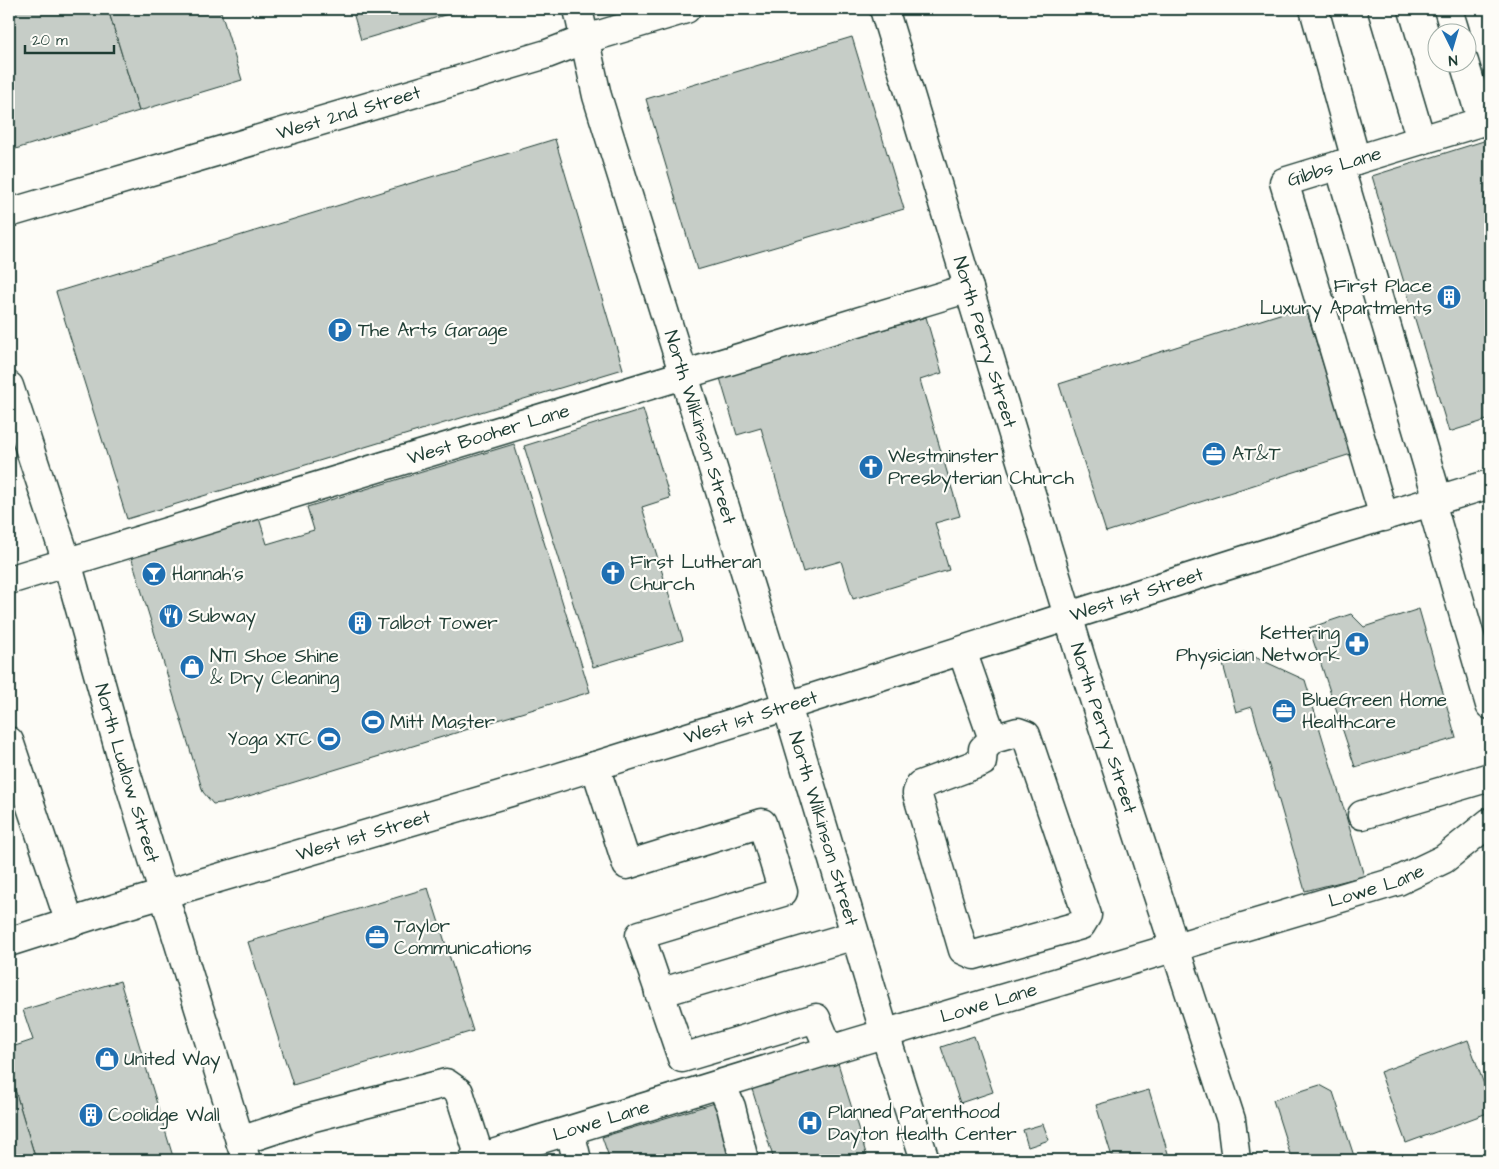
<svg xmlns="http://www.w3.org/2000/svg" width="1499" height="1169" viewBox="0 0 1499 1169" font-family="'Architects Daughter',sans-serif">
<rect width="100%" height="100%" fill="#fdfcf7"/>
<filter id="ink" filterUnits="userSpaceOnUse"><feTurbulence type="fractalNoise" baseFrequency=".02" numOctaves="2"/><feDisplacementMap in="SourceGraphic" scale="10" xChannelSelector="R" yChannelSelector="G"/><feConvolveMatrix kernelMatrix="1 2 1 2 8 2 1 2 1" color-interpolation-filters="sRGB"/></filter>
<g filter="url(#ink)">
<g fill="#c6cdc7" stroke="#1f3d34">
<polygon points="9,9 108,9 139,111 9,151"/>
<polygon points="108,9 220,9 242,80 139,111"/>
<polygon points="352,9 465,9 361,40"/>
<polygon points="852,37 904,209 697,270 646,99"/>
<polygon points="555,139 623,369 127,519 56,292"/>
<polygon points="1490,139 1490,419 1449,432 1372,176"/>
<polygon points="1305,306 1351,454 1106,532 1059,384"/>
<polygon points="926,317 942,373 920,380 960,516 935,523 949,570 853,599 841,561 803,572 761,428 737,435 720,378"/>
<polygon points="643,409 670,498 642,507 683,640 593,667 524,446"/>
<polygon points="514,444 590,692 229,802 213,804 203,792 130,553 258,515 267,544 314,530 307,507"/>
<polygon points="1419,609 1456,738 1355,767 1309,628 1351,614 1364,627"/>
<polygon points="1244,652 1305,680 1364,876 1305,891 1252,707 1236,712 1221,657"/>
<polygon points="428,888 473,1031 293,1085 248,942"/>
<polygon points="120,981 174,1160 36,1160 9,1070 9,1048 33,1040 23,1010"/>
<polygon points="974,1036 993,1092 960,1103 941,1047"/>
<polygon points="1468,1040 1490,1101 1490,1112 1406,1143 1380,1072"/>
<polygon points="837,1060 868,1160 774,1160 751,1086"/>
<polygon points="9,1070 36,1160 9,1160"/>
<polygon points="1320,1085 1333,1092 1355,1159 1350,1160 1292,1160 1273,1100"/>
<polygon points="1149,1090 1170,1160 1113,1160 1096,1105"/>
<polygon points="715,1103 733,1160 610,1160 602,1137"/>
<polygon points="1043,1124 1049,1140 1028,1147 1023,1130"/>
</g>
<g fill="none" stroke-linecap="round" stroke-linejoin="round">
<defs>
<g id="minor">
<path id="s1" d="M578 9 597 96 787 706 885 1034 925 1160"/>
<polyline points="1314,9 1356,160"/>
<polyline points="1382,9 1421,140"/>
<polyline points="1448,9 1455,32"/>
<polyline points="1464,62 1482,122"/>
<polyline points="1339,165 1438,500"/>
<path id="s2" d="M9 213 547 54 586 39 686 9"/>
<polyline points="1431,502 1490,705"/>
<path id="s3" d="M1384 517 1284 182 1490 119"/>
<path id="s4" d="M9 580 969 288"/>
<polyline points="962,651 993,739 1018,732 1026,735 1087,915 1081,925 974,955 963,950 917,793 920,785 982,762 983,749 993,739"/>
<polyline points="9,741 70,923"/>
<polyline points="595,766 627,865 762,823 783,892 640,935 682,1058 816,1018 830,1051"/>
<polyline points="1362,815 1490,777"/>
<polyline points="659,993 855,935"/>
<polyline points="721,1084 731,1107 744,1160"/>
<polyline points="570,1131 577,1160"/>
<polyline points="240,1141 310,1118 446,1083 459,1092 480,1158"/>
<path id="s5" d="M473 1160 853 1043 1398 881 1444 859 1490 822"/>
</g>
<g id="major">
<path id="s6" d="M884 9 1083 665 1231 1120 1236 1160"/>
<path id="s7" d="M9 386 67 562 121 756 246 1160"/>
<path id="s8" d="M9 942 116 908 531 786 787 706 1345 528 1490 484"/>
</g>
</defs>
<use href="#minor" stroke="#1f3d34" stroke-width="31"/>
<use href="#major" stroke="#1f3d34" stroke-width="31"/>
<use href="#minor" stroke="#fdfcf7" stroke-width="28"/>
<use href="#major" stroke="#fdfcf7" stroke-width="28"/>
</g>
</g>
<defs>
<symbol id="building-disc" viewBox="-11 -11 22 22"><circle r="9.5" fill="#1f6fb2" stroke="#fdfcf7"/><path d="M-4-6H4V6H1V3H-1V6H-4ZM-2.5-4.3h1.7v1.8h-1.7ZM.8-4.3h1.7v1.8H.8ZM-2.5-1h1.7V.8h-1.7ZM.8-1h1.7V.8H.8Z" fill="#fff"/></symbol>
<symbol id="parking-disc" viewBox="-11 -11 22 22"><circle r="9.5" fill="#1f6fb2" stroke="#fdfcf7"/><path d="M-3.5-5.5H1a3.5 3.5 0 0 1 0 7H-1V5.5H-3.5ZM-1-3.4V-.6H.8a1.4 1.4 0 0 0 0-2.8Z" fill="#fff"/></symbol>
<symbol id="office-disc" viewBox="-11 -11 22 22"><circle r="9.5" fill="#1f6fb2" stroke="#fdfcf7"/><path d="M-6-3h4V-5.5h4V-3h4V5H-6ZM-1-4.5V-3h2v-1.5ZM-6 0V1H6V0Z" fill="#fff"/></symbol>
<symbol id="church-disc" viewBox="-11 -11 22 22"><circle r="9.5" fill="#1f6fb2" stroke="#fdfcf7"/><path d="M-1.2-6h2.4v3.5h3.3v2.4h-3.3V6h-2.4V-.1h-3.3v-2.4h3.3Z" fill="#fff"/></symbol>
<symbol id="bar-disc" viewBox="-11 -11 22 22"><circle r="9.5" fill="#1f6fb2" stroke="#fdfcf7"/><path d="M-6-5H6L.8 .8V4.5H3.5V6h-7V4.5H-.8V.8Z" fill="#fff"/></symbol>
<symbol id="restaurant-disc" viewBox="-11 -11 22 22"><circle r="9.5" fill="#1f6fb2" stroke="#fdfcf7"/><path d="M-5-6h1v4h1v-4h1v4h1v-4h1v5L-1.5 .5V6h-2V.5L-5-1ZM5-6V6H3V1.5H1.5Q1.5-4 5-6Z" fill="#fff"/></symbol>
<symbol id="pharmacy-disc" viewBox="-11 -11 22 22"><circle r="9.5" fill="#1f6fb2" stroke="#fdfcf7"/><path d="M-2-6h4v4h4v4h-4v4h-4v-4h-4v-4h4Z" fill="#fff"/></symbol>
<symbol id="shop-disc" viewBox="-11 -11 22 22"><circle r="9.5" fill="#1f6fb2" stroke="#fdfcf7"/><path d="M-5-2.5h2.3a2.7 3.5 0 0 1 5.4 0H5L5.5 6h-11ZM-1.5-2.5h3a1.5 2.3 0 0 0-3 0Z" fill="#fff"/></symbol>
<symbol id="stadium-disc" viewBox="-11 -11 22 22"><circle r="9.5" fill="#1f6fb2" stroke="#fdfcf7"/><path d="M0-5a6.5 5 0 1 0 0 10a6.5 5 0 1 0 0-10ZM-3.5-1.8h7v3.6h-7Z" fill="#fff"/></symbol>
<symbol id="hospital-disc" viewBox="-11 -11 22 22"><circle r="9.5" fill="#1f6fb2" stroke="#fdfcf7"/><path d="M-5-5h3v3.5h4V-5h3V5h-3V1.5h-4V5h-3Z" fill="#fff"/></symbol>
</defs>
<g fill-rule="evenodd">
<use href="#building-disc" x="1435" y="283" width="28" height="28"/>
<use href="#parking-disc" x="326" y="316" width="28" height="28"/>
<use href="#office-disc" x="1200" y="440" width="28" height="28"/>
<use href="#church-disc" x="857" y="453" width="28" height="28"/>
<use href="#church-disc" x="599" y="559" width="28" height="28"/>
<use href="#bar-disc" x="140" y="560" width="28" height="28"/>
<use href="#restaurant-disc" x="157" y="602" width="28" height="28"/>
<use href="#building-disc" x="346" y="609" width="28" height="28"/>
<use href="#pharmacy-disc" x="1343" y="630" width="28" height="28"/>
<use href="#shop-disc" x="178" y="653" width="28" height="28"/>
<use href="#office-disc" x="1270" y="697" width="28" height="28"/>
<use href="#stadium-disc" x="359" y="708" width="28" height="28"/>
<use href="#stadium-disc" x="315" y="725" width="28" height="28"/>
<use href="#office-disc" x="363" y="923" width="28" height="28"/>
<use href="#shop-disc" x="93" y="1045" width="28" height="28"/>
<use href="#building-disc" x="77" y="1101" width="28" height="28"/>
<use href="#hospital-disc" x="796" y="1109" width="28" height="28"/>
</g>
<g text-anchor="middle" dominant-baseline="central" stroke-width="4.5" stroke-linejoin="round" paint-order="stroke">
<g font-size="19" fill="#1f3d34" stroke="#fdfcf7">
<text stroke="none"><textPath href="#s2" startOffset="354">West 2nd Street</textPath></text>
<text stroke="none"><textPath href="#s3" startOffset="402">Gibbs Lane</textPath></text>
<text stroke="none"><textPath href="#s6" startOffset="348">North Perry Street</textPath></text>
<text stroke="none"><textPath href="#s1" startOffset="436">North Wilkinson Street</textPath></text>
<text stroke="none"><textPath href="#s4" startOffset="501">West Booher Lane</textPath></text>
<text stroke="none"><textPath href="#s8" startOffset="1180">West 1st Street</textPath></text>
<text stroke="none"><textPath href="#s8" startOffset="775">West 1st Street</textPath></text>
<text stroke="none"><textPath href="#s6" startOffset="752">North Perry Street</textPath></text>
<text stroke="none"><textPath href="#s7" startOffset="405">North Ludlow Street</textPath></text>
<text stroke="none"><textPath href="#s1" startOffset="856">North Wilkinson Street</textPath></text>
<text stroke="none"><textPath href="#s8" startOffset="370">West 1st Street</textPath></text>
<text stroke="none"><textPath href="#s5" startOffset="944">Lowe Lane</textPath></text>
<text stroke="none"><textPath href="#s5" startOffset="539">Lowe Lane</textPath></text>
<text stroke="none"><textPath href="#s5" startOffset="134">Lowe Lane</textPath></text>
</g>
<g font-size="19" fill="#1f3d34" stroke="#fdfcf7" text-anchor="start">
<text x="1432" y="286" text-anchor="end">First Place<tspan x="1432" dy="22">Luxury Apartments</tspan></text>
<text x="358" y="330">The Arts Garage</text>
<text x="1232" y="454">AT&amp;T</text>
<text x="888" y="456">Westminster<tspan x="888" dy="22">Presbyterian Church</tspan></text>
<text x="630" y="562">First Lutheran<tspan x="630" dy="22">Church</tspan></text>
<text x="172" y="574">Hannah's</text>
<text x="188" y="616">Subway</text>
<text x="378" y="623">Talbot Tower</text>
<text x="1340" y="633" text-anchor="end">Kettering<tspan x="1340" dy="22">Physician Network</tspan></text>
<text x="210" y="656">NTI Shoe Shine<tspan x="210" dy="22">&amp; Dry Cleaning</tspan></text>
<text x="1302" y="700">BlueGreen Home<tspan x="1302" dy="22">Healthcare</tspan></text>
<text x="390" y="722">Mitt Master</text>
<text x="312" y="739" text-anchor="end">Yoga XTC</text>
<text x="394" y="926">Taylor<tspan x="394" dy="22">Communications</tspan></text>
<text x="124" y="1059">United Way</text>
<text x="828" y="1112">Planned Parenthood<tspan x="828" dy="22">Dayton Health Center</tspan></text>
<text x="108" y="1115">Coolidge Wall</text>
</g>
</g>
<rect width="1499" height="1169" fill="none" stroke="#fdfcf7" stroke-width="30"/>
<rect x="15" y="15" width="1469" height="1139" fill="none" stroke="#1f3d34" stroke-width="2" filter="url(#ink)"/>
<g transform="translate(1452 48) rotate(175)"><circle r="24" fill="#fdfcf7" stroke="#a4b0a9"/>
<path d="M0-4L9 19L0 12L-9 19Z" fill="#1f6fb2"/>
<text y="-8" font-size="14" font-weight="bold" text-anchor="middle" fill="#1f3d34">N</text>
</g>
<path d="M25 45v8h89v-8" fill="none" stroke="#1f3d34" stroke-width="2.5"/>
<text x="32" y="45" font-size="15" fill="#1f3d34" stroke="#fdfcf7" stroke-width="4" paint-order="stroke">20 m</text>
</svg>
